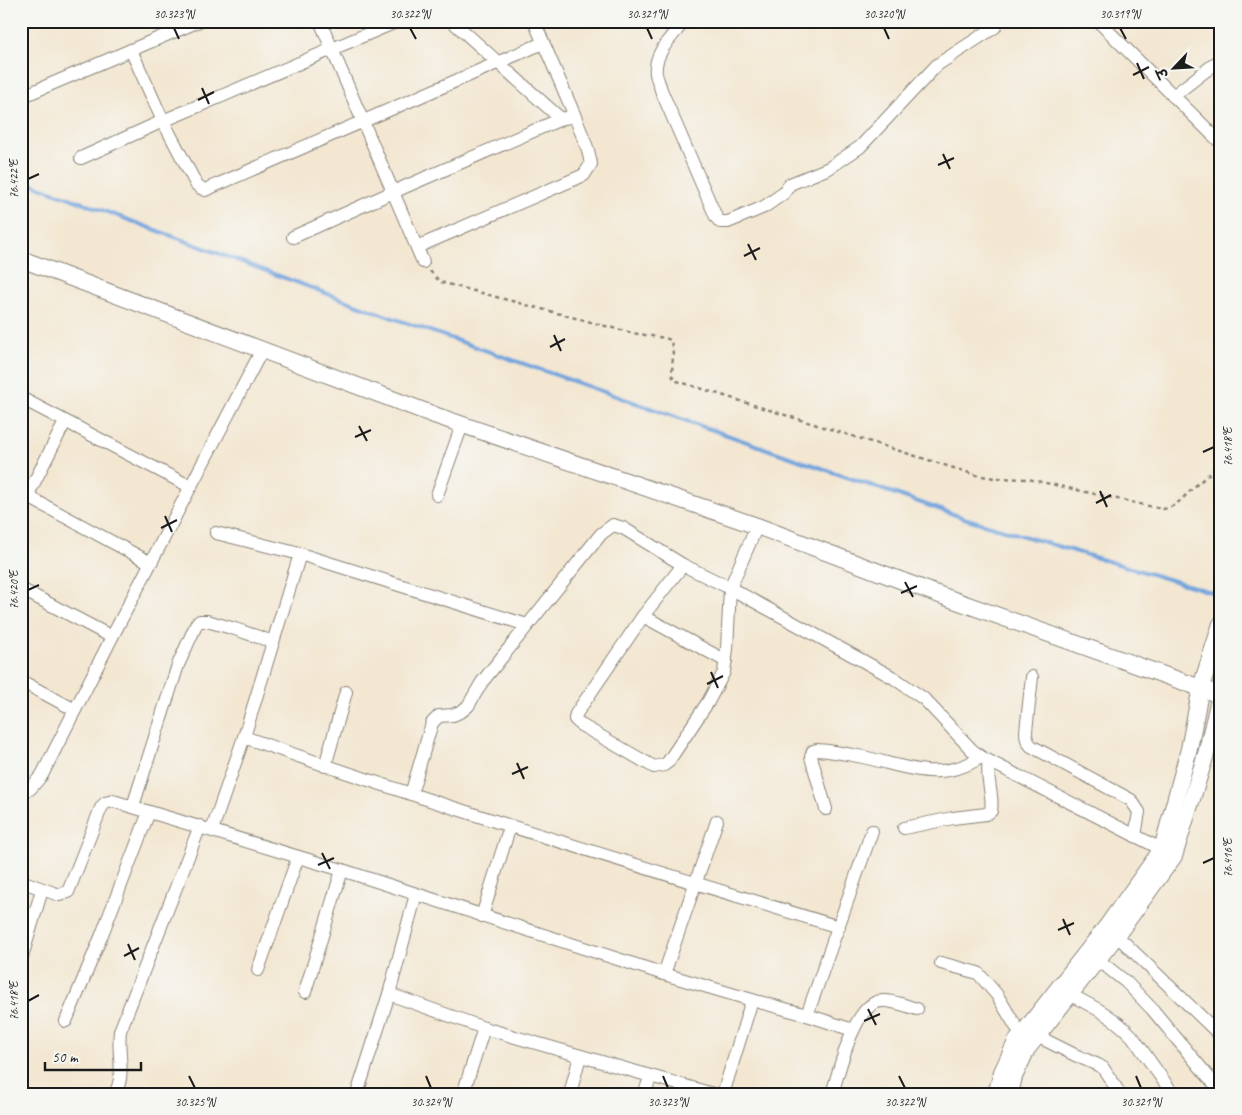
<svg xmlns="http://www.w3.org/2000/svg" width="1242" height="1115" viewBox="0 0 1242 1115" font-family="Caveat,'Playpen Sans Deva',sans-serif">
<rect width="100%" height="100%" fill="#f6f6f2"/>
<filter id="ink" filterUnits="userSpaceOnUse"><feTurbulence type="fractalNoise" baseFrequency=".02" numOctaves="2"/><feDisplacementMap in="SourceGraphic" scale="10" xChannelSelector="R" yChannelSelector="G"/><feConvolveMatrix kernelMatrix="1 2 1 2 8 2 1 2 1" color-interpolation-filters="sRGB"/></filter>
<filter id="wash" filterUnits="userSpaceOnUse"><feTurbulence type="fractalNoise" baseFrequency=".0096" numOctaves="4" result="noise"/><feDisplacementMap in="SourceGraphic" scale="20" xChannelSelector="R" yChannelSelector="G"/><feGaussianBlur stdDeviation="1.12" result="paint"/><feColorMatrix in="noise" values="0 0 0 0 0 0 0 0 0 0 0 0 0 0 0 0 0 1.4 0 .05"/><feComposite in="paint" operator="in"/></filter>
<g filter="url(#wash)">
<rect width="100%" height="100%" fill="#f3e7d2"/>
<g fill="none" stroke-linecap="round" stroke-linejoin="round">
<polyline stroke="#72a4dd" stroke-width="4" points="21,180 390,317 967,519 1221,595"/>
</g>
</g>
<g filter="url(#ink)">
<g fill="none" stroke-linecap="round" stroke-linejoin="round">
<defs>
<g id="minor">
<polyline points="320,21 423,262"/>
<polyline points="452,21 561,119 569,117"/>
<path d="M684 21C673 36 653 53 656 74 657 79 660 85 661 90L716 217 720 222H728L764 207 784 193 790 184 829 168 860 147 937 65 995 27"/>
<polyline points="1098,21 1221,143"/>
<polyline points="131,50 163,121 196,184 201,188 205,190 543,43"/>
<polyline points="1173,96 1221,59"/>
<polyline points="21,97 199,21"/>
<polyline points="81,158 163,121 398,21"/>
<polyline points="293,237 393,192 561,119"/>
<polyline points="417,247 584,175 591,164 588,150 574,114 534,21"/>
<polyline points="21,398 191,487"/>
<polyline points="21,493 151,563"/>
<polyline points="437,495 462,425"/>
<polyline points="21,508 65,422"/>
<polyline points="216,533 300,554 527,625"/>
<polyline points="683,565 643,616 576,714 575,719 581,725 654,767 664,765 668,762 708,702 724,672 727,649 730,588 757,526"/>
<polyline points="21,589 112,637"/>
<polyline points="643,616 726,661"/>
<path d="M1032 677 1026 731C1026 738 1027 741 1031 746L1131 800 1139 812 1135 836"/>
<polyline points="21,681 75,710"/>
<path d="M244 737C440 807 640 866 839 927"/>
<polyline points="325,766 346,692"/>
<polyline points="21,789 30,789 42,775 112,637 262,350"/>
<polyline points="411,794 432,723 439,716 453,715 462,711 468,706 482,682 601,534 613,525 623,528 683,565 730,588 894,678 924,699 972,750 981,757 1169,853"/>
<polyline points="133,806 178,665 197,623 200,621 207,621 235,629 273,642"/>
<path d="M826 809 811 757 813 751 817 750C832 751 848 754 863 757 905 766 940 784 981 757"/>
<path d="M904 828 953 818 986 814 991 811C994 794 985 779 989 761"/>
<polyline points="212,830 244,737 300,554"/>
<polyline points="21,881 59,895 68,892 101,808 105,803 113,801 342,870"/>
<polyline points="416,894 389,994 484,1028 463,1094"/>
<polyline points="482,916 510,826"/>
<polyline points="1110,929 1221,1036"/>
<polyline points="1097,959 1126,982 1152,1009 1221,1092"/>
<polyline points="21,960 42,890"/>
<polyline points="941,963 978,973 997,995 1021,1035"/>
<polyline points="258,970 298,857"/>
<polyline points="664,974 717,821"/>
<polyline points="305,992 342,870 664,974 752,1000 723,1094"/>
<path d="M1069 994C1094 1007 1113 1016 1132 1036L1173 1094"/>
<polyline points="752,1000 807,1015 853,1030"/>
<polyline points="807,1015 872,831"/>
<polyline points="66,1021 101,937 149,812"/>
<polyline points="484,1028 713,1094"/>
<polyline points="1037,1036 1075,1055 1098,1065 1103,1068 1120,1094"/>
<path d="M115 1094C126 1073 117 1053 120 1031L200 826"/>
<polyline points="357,1094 389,994"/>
<polyline points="570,1094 580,1056"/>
<polyline points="644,1094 651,1076"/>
<path d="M832 1094C839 1072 854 1002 882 1001 893 1000 906 1006 917 1009"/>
</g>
<g id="major">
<polyline points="21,259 437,416 757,526 937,594 1220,695"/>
<polyline points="996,1094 1002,1072 1016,1042 1107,926 1162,849 1189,749 1201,687 1221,624"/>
<polyline points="1010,1094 1014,1077 1027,1049 1117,935 1174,856 1206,754 1221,691"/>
</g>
</defs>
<use href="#minor" stroke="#888277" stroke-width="14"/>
<use href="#major" stroke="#888277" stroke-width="18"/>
<path stroke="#888277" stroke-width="2.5" stroke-dasharray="4 4" stroke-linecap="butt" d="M430 271 440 282 632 333 665 338 671 340 673 354 672 375 674 379 677 381 976 475 994 478 1028 479 1162 509C1178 507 1183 497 1194 487 1203 479 1212 472 1221 463"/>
<use href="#minor" stroke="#fff" stroke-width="12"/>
<use href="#major" stroke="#fff" stroke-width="16"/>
</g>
</g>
<path fill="none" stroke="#1c1c1c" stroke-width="2" d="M174 28 179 39M410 28 416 39M647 28 652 39M884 28 889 39M1120 28 1126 39M1137 63 1144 79M1133 75 1149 67M202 88 209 104M198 100 214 92M943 154 950 169M938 165 954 158M28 179 39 174M748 244 756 260M744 256 760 248M554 335 561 351M550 347 565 339M359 426 367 441M355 437 371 430M1203 452 1214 447M1100 491 1107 507M1096 503 1111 495M165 516 172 532M161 528 177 520M905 582 913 597M28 590 39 585M901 593 917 586M711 672 718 688M707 684 723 676M517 763 524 779M512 774 528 767M322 853 330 869M1203 863 1214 858M318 865 334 858M1063 919 1070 935M1058 930 1074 923M128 944 135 960M124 956 139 948M28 1001 39 995M868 1009 876 1025M864 1021 880 1014M189 1076 195 1088M426 1076 431 1088M663 1076 668 1088M899 1076 905 1088M1136 1076 1141 1088"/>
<rect width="1242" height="1115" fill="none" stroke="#f6f6f2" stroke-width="55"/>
<g transform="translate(1174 68) rotate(245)" stroke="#f6f6f2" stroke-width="4" paint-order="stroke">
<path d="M0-4L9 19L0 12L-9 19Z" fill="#1c1c1c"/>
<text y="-8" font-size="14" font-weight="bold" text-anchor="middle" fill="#1c1c1c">उ</text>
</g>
<path d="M45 1062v8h96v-8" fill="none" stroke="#1c1c1c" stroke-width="2.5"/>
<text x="52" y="1062" font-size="15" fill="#1c1c1c" stroke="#f6f6f2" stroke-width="4" paint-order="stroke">50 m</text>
<rect x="28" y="28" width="1186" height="1060" fill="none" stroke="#1c1c1c" stroke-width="2"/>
<g font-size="12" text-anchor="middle" fill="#1c1c1c">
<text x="174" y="18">30.323°N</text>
<text x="410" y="18">30.322°N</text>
<text x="647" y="18">30.321°N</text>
<text x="884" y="18">30.320°N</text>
<text x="1120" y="18">30.319°N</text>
<text transform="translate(14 179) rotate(-90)" y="4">76.422°E</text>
<text transform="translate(1228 447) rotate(-90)" y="4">76.418°E</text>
<text transform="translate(14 590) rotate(-90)" y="4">76.420°E</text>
<text transform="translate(1228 858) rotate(-90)" y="4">76.416°E</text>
<text transform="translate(14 1001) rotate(-90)" y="4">76.418°E</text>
<text x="195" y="1106">30.325°N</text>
<text x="431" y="1106">30.324°N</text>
<text x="668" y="1106">30.323°N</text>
<text x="905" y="1106">30.322°N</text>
<text x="1141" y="1106">30.321°N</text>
</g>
</svg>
